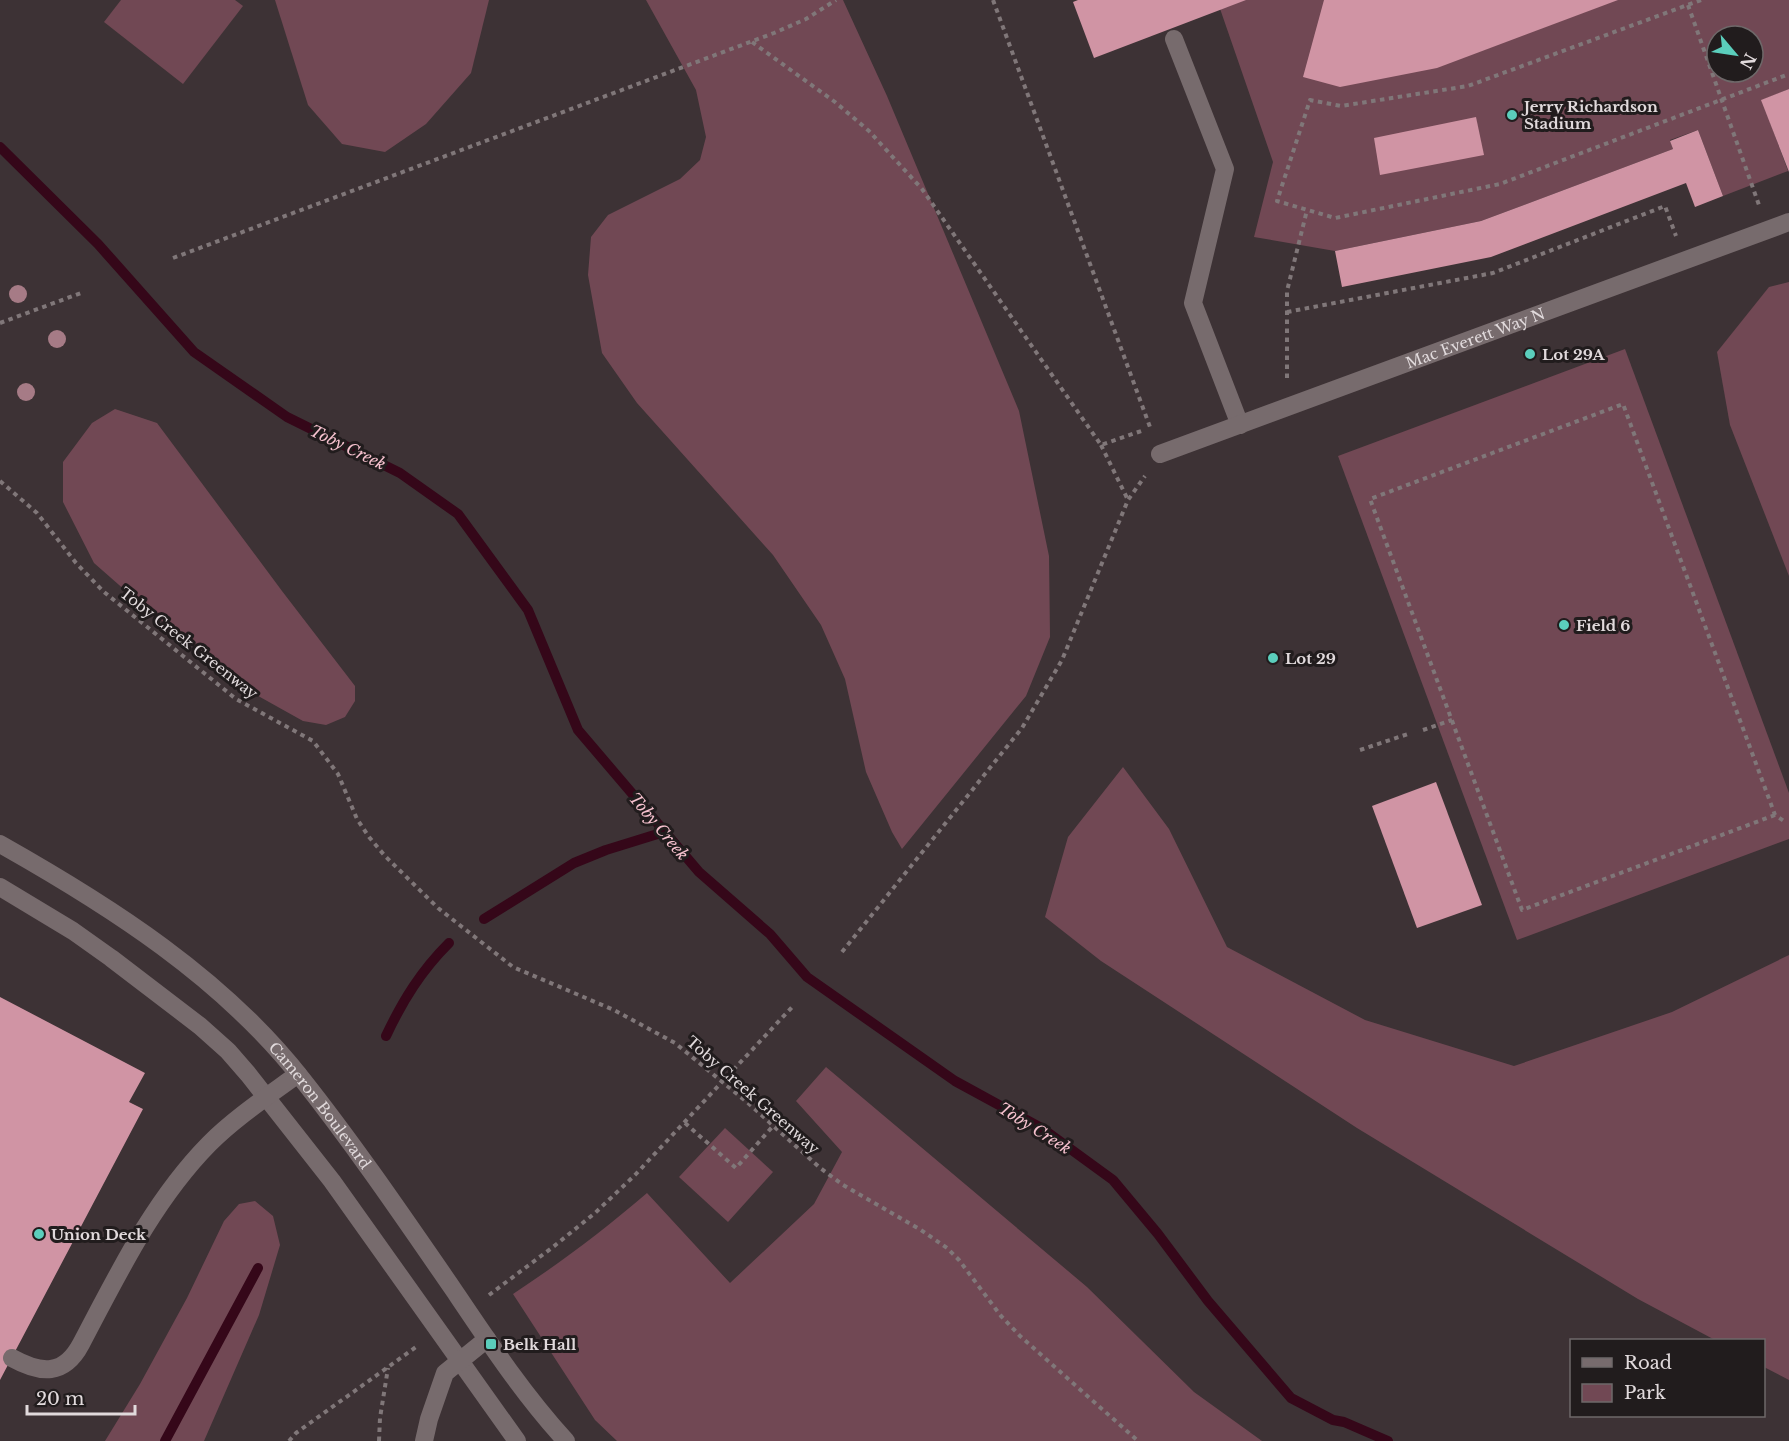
<svg xmlns="http://www.w3.org/2000/svg" width="1789" height="1441" viewBox="0 0 1789 1441" font-family="'Libre Baskerville',serif">
<rect width="100%" height="100%" fill="#3d3235"/>
<g fill="#714854" fill-rule="evenodd">
<polygon points="121,0 235,0 243,6 183,84 104,22"/>
<polygon points="275,0 489,0 471,73 426,124 385,152 342,144 308,105"/>
<polygon points="646,0 843,0 887,96 1019,411 1049,556 1050,637 1026,696 902,849 892,832 866,772 845,679 821,625 773,555 637,403 602,353 588,275 591,237 608,215 680,179 700,160 706,137 696,90"/>
<path d="M1217 0H1789V89L1762 100 1788 171 1723 196 1698 130 1670 140 1673 149 1481 221 1335 251 1254 237 1273 162ZM1717 36H1753V72H1717Z"/>
<polygon points="1789,282 1789,576 1730,425 1717,352 1769,287"/>
<polygon points="1625,349 1789,793 1789,839 1517,940 1338,456"/>
<polygon points="115,409 157,423 282,591 355,686 355,701 345,717 326,725 303,721 260,697 143,606 94,563 63,502 63,462 92,423"/>
<polygon points="1123,767 1169,829 1227,947 1365,1020 1514,1066 1672,1012 1789,955 1789,1380 1764,1367 1764,1340 1715,1340 1638,1299 1357,1128 1101,961 1045,917 1068,837"/>
<path d="M826 1067 1087 1287 1194 1392 1262 1441H617L595 1420 513 1294C560 1263 604 1230 647 1193L730 1283 814 1204 842 1152 796 1101Z"/>
<polygon points="725,1128 773,1172 728,1222 679,1177"/>
<polygon points="255,1201 273,1216 280,1245 259,1315 204,1441 105,1441 140,1384 187,1298 224,1221 239,1204"/>
</g>
<g fill="none" stroke-linecap="round" stroke-linejoin="round">
<g stroke="#350719" stroke-width="10">
<polyline points="0,147 98,244 194,352 287,417 400,473 458,514 528,610 578,730 699,872 770,934 807,977 955,1081 1043,1129 1113,1180 1158,1234 1208,1301 1291,1398 1333,1420 1344,1422 1388,1441"/>
<polyline points="484,919 574,863 606,850 664,832"/>
<path d="M386 1036C403 1000 421 971 449 943"/>
<polyline points="165,1441 258,1268"/>
</g>
</g>
<g fill="#d094a4">
<polygon points="1078,0 1246,0 1094,58 1073,2"/>
<polygon points="1324,0 1618,0 1437,68 1340,87 1303,77"/>
<polygon points="1789,89 1789,172 1761,100"/>
<polygon points="1476,117 1484,155 1380,175 1374,138"/>
<polygon points="1698,130 1723,196 1695,207 1686,183 1491,257 1342,287 1335,251 1481,221 1673,149 1670,141"/>
<polygon points="1436,782 1482,905 1417,928 1372,806"/>
<polygon points="0,997 145,1073 129,1102 143,1109 0,1380"/>
</g>
<g fill="none" stroke-linecap="round" stroke-linejoin="round">
<g stroke="#807779" stroke-width="4" stroke-dasharray="4.5 4.5" stroke-linecap="butt">
<polyline points="993,0 1150,427"/>
<polyline points="1701,0 1468,86 1341,106 1310,100 1277,201 1335,218 1500,184 1789,74"/>
<polyline points="1688,5 1759,205"/>
<polyline points="752,42 835,102 869,131 922,189 1101,445 1144,430"/>
<polyline points="173,258 774,33 806,19 836,0"/>
<polyline points="1287,312 1493,273 1665,206 1676,236"/>
<polyline points="0,323 81,293"/>
<polyline points="1287,378 1287,291 1307,210"/>
<polyline points="1101,445 1128,500"/>
<polyline points="0,481 37,513 76,563 104,592 236,699 313,741 338,774 357,819 369,837 385,856 438,908 513,967 614,1010 675,1043 748,1103 819,1167 843,1185 921,1230 947,1248 959,1260 1001,1316 1020,1336 1138,1441"/>
<polyline points="1423,730 1452,720"/>
<polyline points="1360,750 1408,734"/>
<polyline points="1775,815 1522,910 1370,499 1623,404 1775,815 1784,821"/>
<polyline points="842,952 1022,728 1062,660 1128,500 1145,476"/>
<polyline points="685,1123 736,1168 773,1126"/>
<polyline points="489,1295 553,1247 595,1213 635,1175 794,1005"/>
<polyline points="289,1441 296,1433 416,1347"/>
<polyline points="379,1441 380,1418 388,1368"/>
</g>
<g stroke="#776b6d" stroke-width="18">
<polyline points="1174,39 1225,169 1193,303 1240,425"/>
<path id="s1" d="M1160 454 1789 222"/>
<path id="s2" d="M0 844C110 906 223 978 302 1079 355 1146 404 1218 453 1289 488 1341 523 1394 566 1441"/>
<polyline points="0,887 73,931 111,958 200,1026 228,1051 248,1074 332,1181 517,1441"/>
<path d="M12 1358C41 1374 64 1376 81 1344 118 1274 153 1201 209 1144 235 1118 268 1096 298 1074"/>
<polyline points="424,1441 429,1419 445,1373 487,1339"/>
</g>
</g>
<g fill="#a67b86">
<circle cx="18" cy="294" r="9"/>
<circle cx="57" cy="339" r="9"/>
<circle cx="26" cy="392" r="9"/>
</g>
<g fill="#5bcebc" stroke="#211c1d" stroke-width="2">
<circle cx="1512" cy="115" r="6"/>
<circle cx="1530" cy="354" r="6"/>
<circle cx="1564" cy="625" r="6"/>
<circle cx="1273" cy="658" r="6"/>
<circle cx="39" cy="1234" r="6"/>
<rect x="485" y="1338" width="12" height="12" rx="3"/>
</g>
<g text-anchor="middle" dominant-baseline="central" stroke-width="6" stroke-linejoin="round" paint-order="stroke">
<g font-size="15" font-weight="bold" fill="#e1dadc" stroke="#211c1d" text-anchor="start">
<text x="1524" y="106">Jerry Richardson<tspan x="1524" dy="17">Stadium</tspan></text>
<text x="1542" y="354">Lot 29A</text>
<text x="1576" y="625">Field 6</text>
<text x="1285" y="658">Lot 29</text>
<text x="51" y="1234">Union Deck</text>
<text x="503" y="1344">Belk Hall</text>
</g>
<g font-size="15" fill="#e1dadc" stroke="#211c1d">
<text stroke="none"><textPath href="#s1" startOffset="336">Mac Everett Way N</textPath></text>
<text transform="translate(189 643) rotate(38)">Toby Creek Greenway</text>
<text transform="translate(753 1095) rotate(41)">Toby Creek Greenway</text>
<text stroke="none"><textPath href="#s2" startOffset="417">Cameron Boulevard</textPath></text>
</g>
<g font-size="16" font-style="italic" fill="#f6c1ce" stroke="#211c1d">
<text transform="translate(348 447) rotate(26)">Toby Creek</text>
<text transform="translate(659 826) rotate(50)">Toby Creek</text>
<text transform="translate(1035 1128) rotate(32)">Toby Creek</text>
</g>
</g>
<rect x="1570" y="1339" width="195" height="78" fill="#211c1d" stroke="#6e6869" stroke-width="1.5"/>
<rect x="1582" y="1358" width="30" height="9" fill="#776b6d" stroke="#6e6869" stroke-width="1.5"/>
<text x="1624" y="1369" font-size="18" fill="#e1dadc">Road</text>
<rect x="1582" y="1384" width="30" height="18" fill="#714854" stroke="#6e6869" stroke-width="1.5"/>
<text x="1624" y="1399" font-size="18" fill="#e1dadc">Park</text>
<g transform="translate(1735 54) rotate(119)"><circle r="28" fill="#211c1d" stroke="#6e6869" stroke-width="1.5"/>
<path d="M0-4.5L10 22L0 15L-10 22Z" fill="#5bcebc"/>
<text y="-9" font-size="16" font-weight="bold" text-anchor="middle" fill="#e1dadc">N</text>
</g>
<path d="M27 1405v9h108v-9" fill="none" stroke="#e1dadc" stroke-width="3"/>
<text x="36" y="1405" font-size="18" fill="#e1dadc" stroke="#211c1d" stroke-width="4.5" paint-order="stroke">20 m</text>
</svg>
